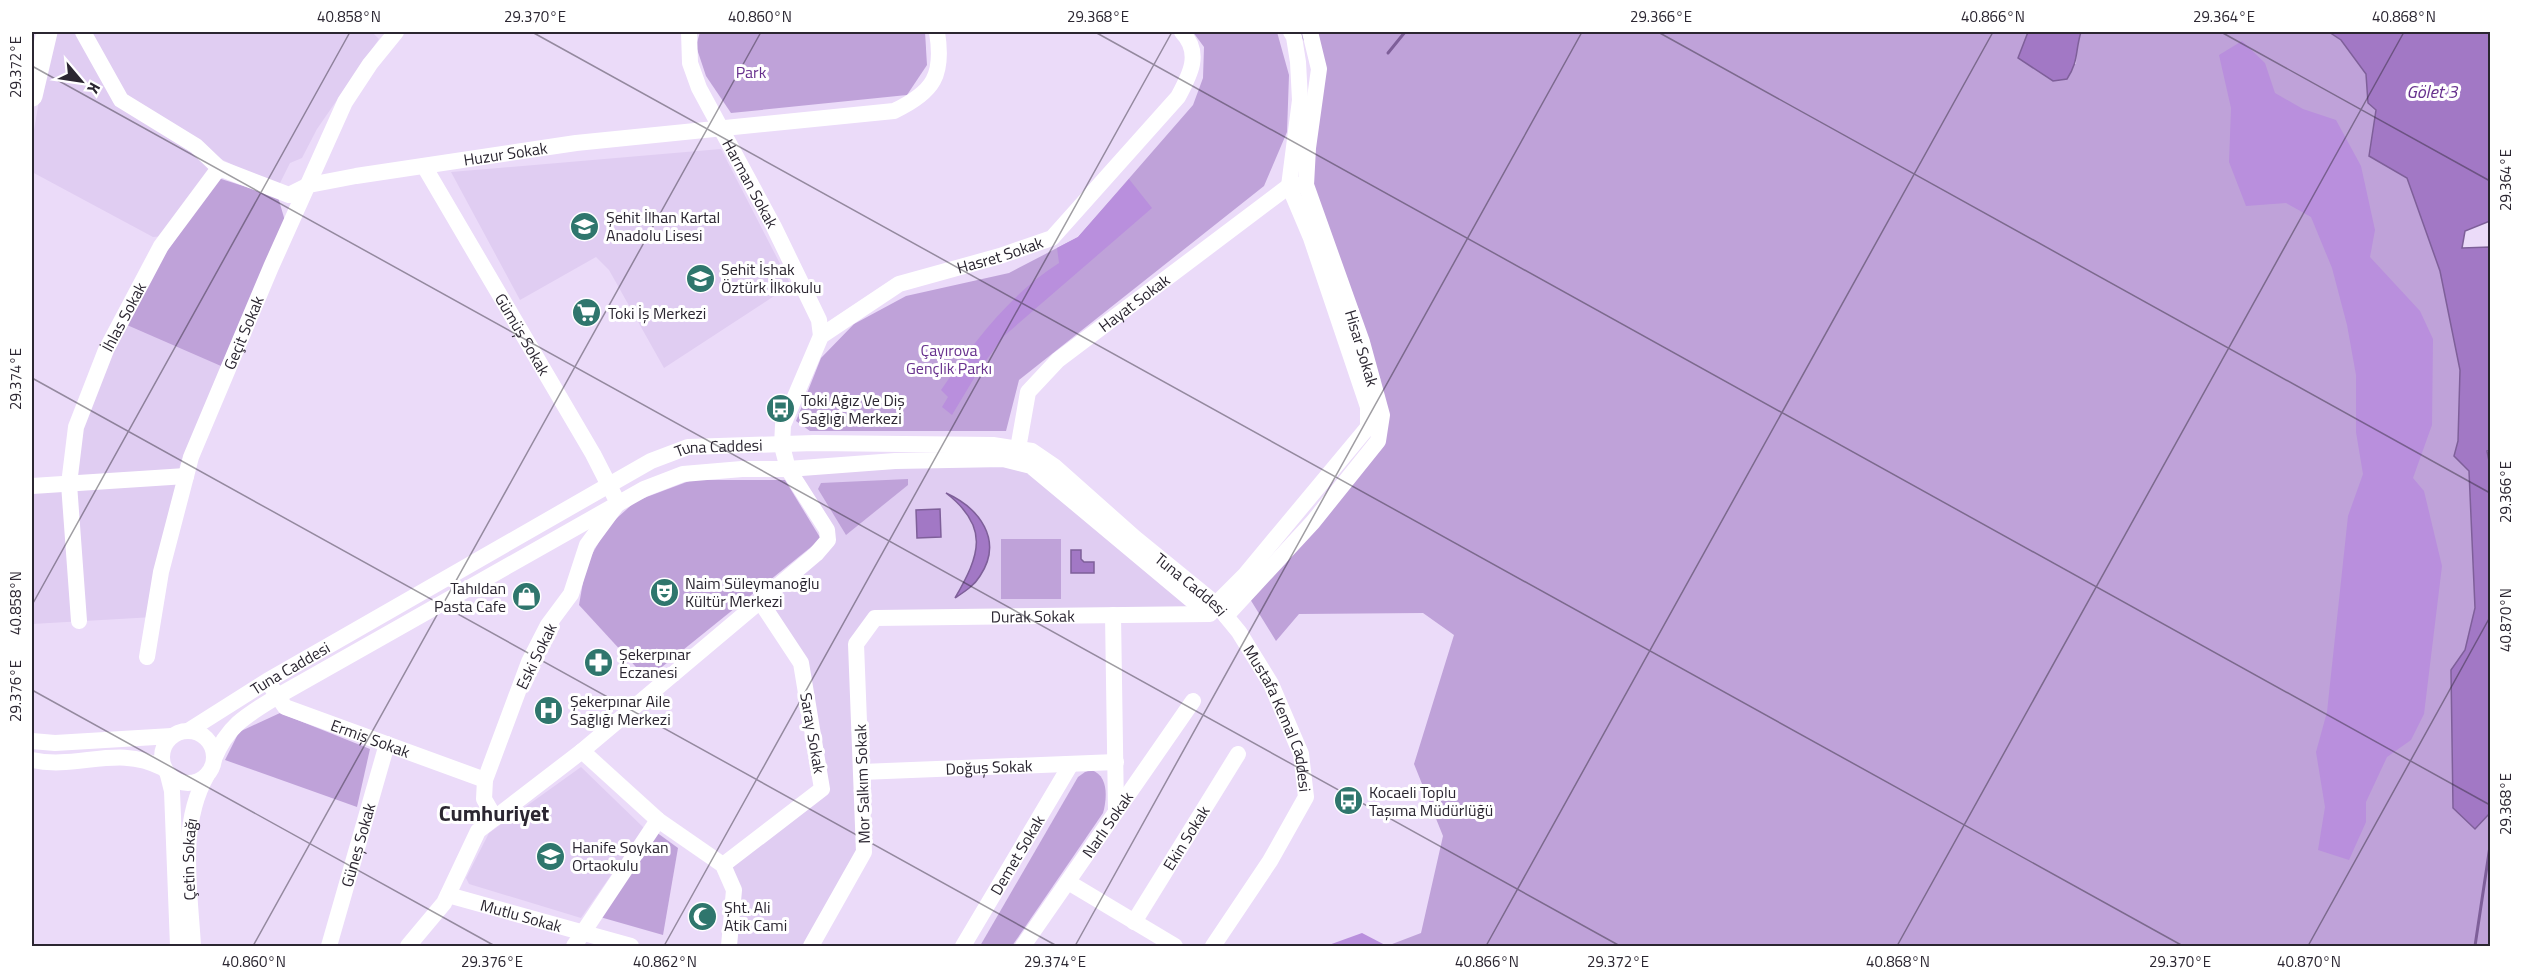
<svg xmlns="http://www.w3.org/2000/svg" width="2522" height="978" viewBox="0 0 2522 978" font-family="'Titillium Web',sans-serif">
<rect width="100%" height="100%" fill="#ebdbf9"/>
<g fill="#e0cdf2">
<polygon points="56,32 372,32 379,39 317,129 302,158 290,163 278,187 219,158 163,236 153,237 32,172 32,142 45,66"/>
<polygon points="721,149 791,285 664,368 609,270 596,257 520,300 451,172"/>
<polygon points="165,254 247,305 180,465 154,617 32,624 32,483 76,478 83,428 115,348"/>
<polygon points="1033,467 1209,607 875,618 856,644 864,851 810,946 729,946 732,930 724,864 822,789 801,663 759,603 828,540 785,468"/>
<polygon points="581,767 644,828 581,918 469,884 466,878 489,833"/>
</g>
<g fill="#bfa2d9">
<polygon points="700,32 925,32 927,65 907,95 731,113 706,76 696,46"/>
<polygon points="1193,32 1277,32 1289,75 1287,132 1264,186 1019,380 1006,431 810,431 796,421 821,358 854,324 906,296 1009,273 1078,237 1193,105 1203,78 1204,47"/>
<polygon points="1296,32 2028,32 2018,58 2076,64 2077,46 2081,32 2329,32 2341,40 2366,74 2368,103 2376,110 2371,157 2407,178 2440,271 2460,370 2458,441 2454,456 2469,471 2475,608 2465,650 2451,670 2453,808 2475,828 2490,813 2490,946 1387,946 1421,933 1443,836 1414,764 1454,635 1423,613 1299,614 1276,641 1250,599 1379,442 1305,182 1314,52"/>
<polygon points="218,178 278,197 285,221 221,366 127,325 165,254"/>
<polygon points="908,479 908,485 846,535 818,489 821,483"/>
<polygon points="692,480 785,480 821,539 647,679 579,605 586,565 608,526 636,501"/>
<rect x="1001" y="539" width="60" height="60"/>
<polygon points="280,713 370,749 357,807 225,760 239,732"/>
<path d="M1091 770C1109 775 1107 799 1103 813L1012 946H980L1078 777 1085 772Z"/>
<polygon points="656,832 678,848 663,935 600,917"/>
</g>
<g fill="#b98fdd">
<polygon points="2242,41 2265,63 2275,93 2303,109 2336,120 2361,166 2375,230 2370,257 2420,311 2433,339 2432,425 2413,478 2424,491 2442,566 2424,714 2411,740 2387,757 2366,802 2366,822 2349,860 2318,850 2325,807 2316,752 2327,712 2348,516 2363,474 2356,432 2356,375 2347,325 2332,268 2311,217 2286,203 2246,206 2229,162 2231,108 2219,55"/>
<path d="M1129 179 1152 208 1004 336 979 370 952 415 942 407 948 397 941 390C974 342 1009 295 1059 263L1057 248 1078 237Z"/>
<polygon points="1362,933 1387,946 1326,946"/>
</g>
<g fill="#a278c5" stroke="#7e5f99" stroke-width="1.5">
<path d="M2028 32H2081C2075 51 2079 61 2067 79L2053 81 2018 58Z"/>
<polygon points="2329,32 2490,32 2490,221 2465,231 2462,248 2490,247 2490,450 2487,451 2490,466 2490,813 2475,829 2453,808 2451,670 2465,650 2475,608 2469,471 2454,456 2458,441 2460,370 2440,271 2407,178 2369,156 2376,110 2368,103 2366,74 2341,40"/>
<path d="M946 493C979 508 1004 540 980 576 974 586 964 592 955 598 980 555 990 527 946 493Z"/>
<polygon points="940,509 941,537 917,538 916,510"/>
<polygon points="1071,550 1081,550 1081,559 1084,562 1094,562 1094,573 1071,573"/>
</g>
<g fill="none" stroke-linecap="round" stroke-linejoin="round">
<g stroke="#7e5f99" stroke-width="3">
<polyline points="1388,53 1405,32"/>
<polyline points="2475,946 2490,846"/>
</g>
<g stroke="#fff" stroke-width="16">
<path id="s1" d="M83 32 121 100 196 146 219 168 289 195 309 185 356 176 576 143 894 111C934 92 944 75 937 32"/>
<path id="s2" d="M689 32 690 63 699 88 774 227 819 320 821 336"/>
<path id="s3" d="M424 166 593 454 618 503 587 545 571 594 548 625 529 662 485 780 484 799 495 818"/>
<path id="s4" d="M1016 460 1028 392 1058 360 1289 186 1299 185"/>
<polyline points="32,486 186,476"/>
<polyline points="1210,610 1244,576 1368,427 1368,407 1311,238 1289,186 1300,100 1298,62 1294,37 1291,32"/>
<polyline points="1113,615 1116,811"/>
<polyline points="1226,616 1313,522 1378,441 1382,415 1362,342 1306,185 1308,148 1319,69 1310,32"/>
<path id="s5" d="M79 621 69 484 76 427 106 350 161 246 219 168"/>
<path id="s6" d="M147 657 161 572 191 457 271 267 345 102 370 64 396 32"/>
<path id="s7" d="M272 688 285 707 485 780"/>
<circle cx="188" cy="757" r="26"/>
<path id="s8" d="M188 731 267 681 609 485 651 461 688 447 814 443 993 445 1032 451 1054 466 1135 538 1216 604 1239 632 1271 684 1301 754 1306 797 1270 861 1213 946"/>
<polyline points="32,741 55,743 172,736"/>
<polyline points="582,751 658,820 723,865 734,890 729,946"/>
<path d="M214 759C228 725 247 715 278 696L644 489 683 474 742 469H788L895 461 1003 459 1031 466 1207 613"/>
<path d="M32 760C78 770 118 744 163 768"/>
<path id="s9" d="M861 772 1116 762"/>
<polyline points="168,775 172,791 178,946"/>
<polyline points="723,865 822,789 801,663 760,601"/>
<polyline points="1068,882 1175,946"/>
<path id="s10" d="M448 895 631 946"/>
<path id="s11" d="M1134 922 1238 754"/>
<path id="s12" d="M193 946C190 890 178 826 207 775"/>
<path id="s13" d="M329 946 387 744"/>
<path id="s14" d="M408 946 444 903 478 831 582 751 816 554 828 540 827 530 788 469 782 446 783 425 821 336 899 284 1000 256 1052 238 1178 97C1190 75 1202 53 1182 32"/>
<polyline points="574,946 658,820"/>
<path id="s15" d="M811 946 864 852 856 644 875 618 1210 614"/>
<path id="s16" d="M963 946 1071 764"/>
<path id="s17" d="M1023 946 1193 701"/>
</g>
<polyline stroke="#fff" stroke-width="21" points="32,96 47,32"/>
</g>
<path fill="none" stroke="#2b2631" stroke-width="1.5" stroke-opacity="0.45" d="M532 32 2183 946M1095 32 2490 805M1658 32 2490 493M2221 32 2490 181M32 66 1620 946M32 378 1057 946M32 605 350 32M32 690 495 946M253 946 761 32M664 946 1172 32M1075 946 1582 32M1486 946 1993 32M1897 946 2404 32M2308 946 2490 617"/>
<defs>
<symbol id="school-disc" viewBox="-11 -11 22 22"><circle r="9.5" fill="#2f766d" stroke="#fff"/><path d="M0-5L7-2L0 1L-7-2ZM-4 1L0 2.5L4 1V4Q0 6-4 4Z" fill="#fff"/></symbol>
<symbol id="supermarket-disc" viewBox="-11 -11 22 22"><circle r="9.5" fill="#2f766d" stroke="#fff"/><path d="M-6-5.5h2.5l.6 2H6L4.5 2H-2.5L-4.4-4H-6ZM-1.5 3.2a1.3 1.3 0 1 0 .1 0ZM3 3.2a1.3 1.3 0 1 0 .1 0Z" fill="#fff"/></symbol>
<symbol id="bus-disc" viewBox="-11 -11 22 22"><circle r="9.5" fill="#2f766d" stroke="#fff"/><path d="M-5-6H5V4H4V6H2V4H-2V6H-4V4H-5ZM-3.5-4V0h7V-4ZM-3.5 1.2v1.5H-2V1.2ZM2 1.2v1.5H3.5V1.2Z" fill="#fff"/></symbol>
<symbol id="theatre-disc" viewBox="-11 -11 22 22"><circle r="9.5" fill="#2f766d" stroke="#fff"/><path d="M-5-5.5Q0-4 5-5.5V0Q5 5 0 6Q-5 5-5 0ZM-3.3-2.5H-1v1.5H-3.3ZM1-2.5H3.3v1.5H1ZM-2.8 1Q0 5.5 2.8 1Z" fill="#fff"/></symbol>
<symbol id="shop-disc" viewBox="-11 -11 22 22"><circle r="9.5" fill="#2f766d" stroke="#fff"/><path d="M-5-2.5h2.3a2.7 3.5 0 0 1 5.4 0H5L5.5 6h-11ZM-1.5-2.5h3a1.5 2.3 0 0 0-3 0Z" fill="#fff"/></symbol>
<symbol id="pharmacy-disc" viewBox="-11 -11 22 22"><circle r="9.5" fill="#2f766d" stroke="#fff"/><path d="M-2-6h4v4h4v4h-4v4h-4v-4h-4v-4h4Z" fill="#fff"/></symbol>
<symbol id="hospital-disc" viewBox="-11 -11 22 22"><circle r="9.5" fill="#2f766d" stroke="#fff"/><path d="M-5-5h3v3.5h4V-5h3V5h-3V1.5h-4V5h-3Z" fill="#fff"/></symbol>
<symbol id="mosque-disc" viewBox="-11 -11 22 22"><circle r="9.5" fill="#2f766d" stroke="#fff"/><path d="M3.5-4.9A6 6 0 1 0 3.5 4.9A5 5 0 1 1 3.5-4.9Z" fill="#fff"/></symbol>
</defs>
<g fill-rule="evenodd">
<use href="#school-disc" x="568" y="210" width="33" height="33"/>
<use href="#school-disc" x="684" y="262" width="33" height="33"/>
<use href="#supermarket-disc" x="570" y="296" width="33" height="33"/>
<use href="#bus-disc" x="764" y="392" width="33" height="33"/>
<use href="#theatre-disc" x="648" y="576" width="33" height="33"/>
<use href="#shop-disc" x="510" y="580" width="33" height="33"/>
<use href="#pharmacy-disc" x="582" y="646" width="33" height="33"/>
<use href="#hospital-disc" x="532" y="694" width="33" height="33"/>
<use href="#bus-disc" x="1332" y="784" width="33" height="33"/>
<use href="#school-disc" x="534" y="840" width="33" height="33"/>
<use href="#mosque-disc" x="686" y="900" width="33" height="33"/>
</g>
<g text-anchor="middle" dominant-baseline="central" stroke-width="6" stroke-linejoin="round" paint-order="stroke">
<g font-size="16" fill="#68328e" stroke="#fff">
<text x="751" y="72">Park</text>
<text x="949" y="350">Çayırova<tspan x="949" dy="18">Gençlik Parkı</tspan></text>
</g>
<g font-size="16" fill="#2b2631" stroke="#fff">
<text stroke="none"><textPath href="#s1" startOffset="494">Huzur Sokak</textPath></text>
<text stroke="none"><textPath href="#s2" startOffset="166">Harman Sokak</textPath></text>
<text stroke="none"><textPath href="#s14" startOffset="1014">Hasret Sokak</textPath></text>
<text stroke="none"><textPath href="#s4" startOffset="208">Hayat Sokak</textPath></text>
<text stroke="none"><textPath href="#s5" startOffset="315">İhlas Sokak</textPath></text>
<text stroke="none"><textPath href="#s6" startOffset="340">Geçit Sokak</textPath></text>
<text stroke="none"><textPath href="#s3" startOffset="195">Gümüş Sokak</textPath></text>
<text transform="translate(1362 348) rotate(73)">Hisar Sokak</text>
<text stroke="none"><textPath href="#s8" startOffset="606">Tuna Caddesi</textPath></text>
<text stroke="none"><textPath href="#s8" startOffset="1128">Tuna Caddesi</textPath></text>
<text stroke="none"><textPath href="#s15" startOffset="506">Durak Sokak</textPath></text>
<text transform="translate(536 656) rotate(-64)">Eski Sokak</text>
<text stroke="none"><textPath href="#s8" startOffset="120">Tuna Caddesi</textPath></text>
<text stroke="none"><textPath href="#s8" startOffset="1292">Mustafa Kemal Caddesi</textPath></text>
<text transform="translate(813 733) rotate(80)">Saray Sokak</text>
<text stroke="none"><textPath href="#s7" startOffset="114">Ermiş Sokak</textPath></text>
<text stroke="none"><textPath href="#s9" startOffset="128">Doğuş Sokak</textPath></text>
<text transform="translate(862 784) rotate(-92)">Mor Salkım Sokak</text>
<text stroke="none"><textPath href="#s17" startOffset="148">Narlı Sokak</textPath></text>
<text stroke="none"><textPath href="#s11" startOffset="99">Ekin Sokak</textPath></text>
<text stroke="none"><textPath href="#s13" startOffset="105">Güneş Sokak</textPath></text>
<text stroke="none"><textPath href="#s16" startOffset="106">Demet Sokak</textPath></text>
<text stroke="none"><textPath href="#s12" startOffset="87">Çetin Sokağı</textPath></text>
<text stroke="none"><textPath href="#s10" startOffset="76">Mutlu Sokak</textPath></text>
</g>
<g font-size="16" fill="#2b2631" stroke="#fff" text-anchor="start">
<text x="606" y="217">Şehit İlhan Kartal<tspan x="606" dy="18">Anadolu Lisesi</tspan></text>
<text x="721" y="269">Şehit İshak<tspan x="721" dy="18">Öztürk İlkokulu</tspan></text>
<text x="608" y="313">Toki İş Merkezi</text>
<text x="801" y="400">Toki Ağız Ve Diş<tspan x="801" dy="18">Sağlığı Merkezi</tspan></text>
<text x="685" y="583">Naim Süleymanoğlu<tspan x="685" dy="18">Kültür Merkezi</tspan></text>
<text x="506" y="588" text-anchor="end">Tahıldan<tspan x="506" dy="18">Pasta Cafe</tspan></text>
<text x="619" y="654">Şekerpınar<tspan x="619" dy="18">Eczanesi</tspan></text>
<text x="570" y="701">Şekerpınar Aile<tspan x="570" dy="18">Sağlığı Merkezi</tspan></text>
<text x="1369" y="792">Kocaeli Toplu<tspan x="1369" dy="18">Taşıma Müdürlüğü</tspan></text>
<text x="572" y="847">Hanife Soykan<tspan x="572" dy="18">Ortaokulu</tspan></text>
<text x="724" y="907">Şht. Ali<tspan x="724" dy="18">Atik Cami</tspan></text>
</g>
<g font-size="18" font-style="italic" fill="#68328e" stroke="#fff">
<text x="2432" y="91">Gölet 3</text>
</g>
<g font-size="22" font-weight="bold" fill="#2b2631" stroke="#fff">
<text x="494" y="813">Cumhuriyet</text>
</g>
</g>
<rect width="2522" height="978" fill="none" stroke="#ffffff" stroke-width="66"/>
<g transform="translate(81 81) rotate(119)" stroke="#ffffff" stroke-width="4.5" paint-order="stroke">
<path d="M0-4.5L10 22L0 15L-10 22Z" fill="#2b2631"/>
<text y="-9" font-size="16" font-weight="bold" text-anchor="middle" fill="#2b2631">K</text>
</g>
<rect x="33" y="33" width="2456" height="912" fill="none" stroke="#2b2631" stroke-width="2"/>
<g font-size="15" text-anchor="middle" fill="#2b2631">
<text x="349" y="22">40.858°N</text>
<text x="535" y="22">29.370°E</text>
<text x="760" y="22">40.860°N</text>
<text x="1098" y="22">29.368°E</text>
<text x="1661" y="22">29.366°E</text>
<text x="1993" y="22">40.866°N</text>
<text x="2224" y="22">29.364°E</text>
<text x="2404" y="22">40.868°N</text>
<text transform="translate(16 67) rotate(-90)" y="5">29.372°E</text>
<text transform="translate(2506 180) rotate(-90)" y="5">29.364°E</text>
<text transform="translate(16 379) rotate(-90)" y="5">29.374°E</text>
<text transform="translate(2506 492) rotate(-90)" y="5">29.366°E</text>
<text transform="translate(16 603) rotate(-90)" y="5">40.858°N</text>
<text transform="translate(2506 620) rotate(-90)" y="5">40.870°N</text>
<text transform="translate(16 691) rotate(-90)" y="5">29.376°E</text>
<text transform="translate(2506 804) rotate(-90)" y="5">29.368°E</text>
<text x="254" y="967">40.860°N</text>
<text x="492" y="967">29.376°E</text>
<text x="665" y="967">40.862°N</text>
<text x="1055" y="967">29.374°E</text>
<text x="1487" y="967">40.866°N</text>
<text x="1618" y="967">29.372°E</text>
<text x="1898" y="967">40.868°N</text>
<text x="2180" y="967">29.370°E</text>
<text x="2309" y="967">40.870°N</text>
</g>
</svg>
